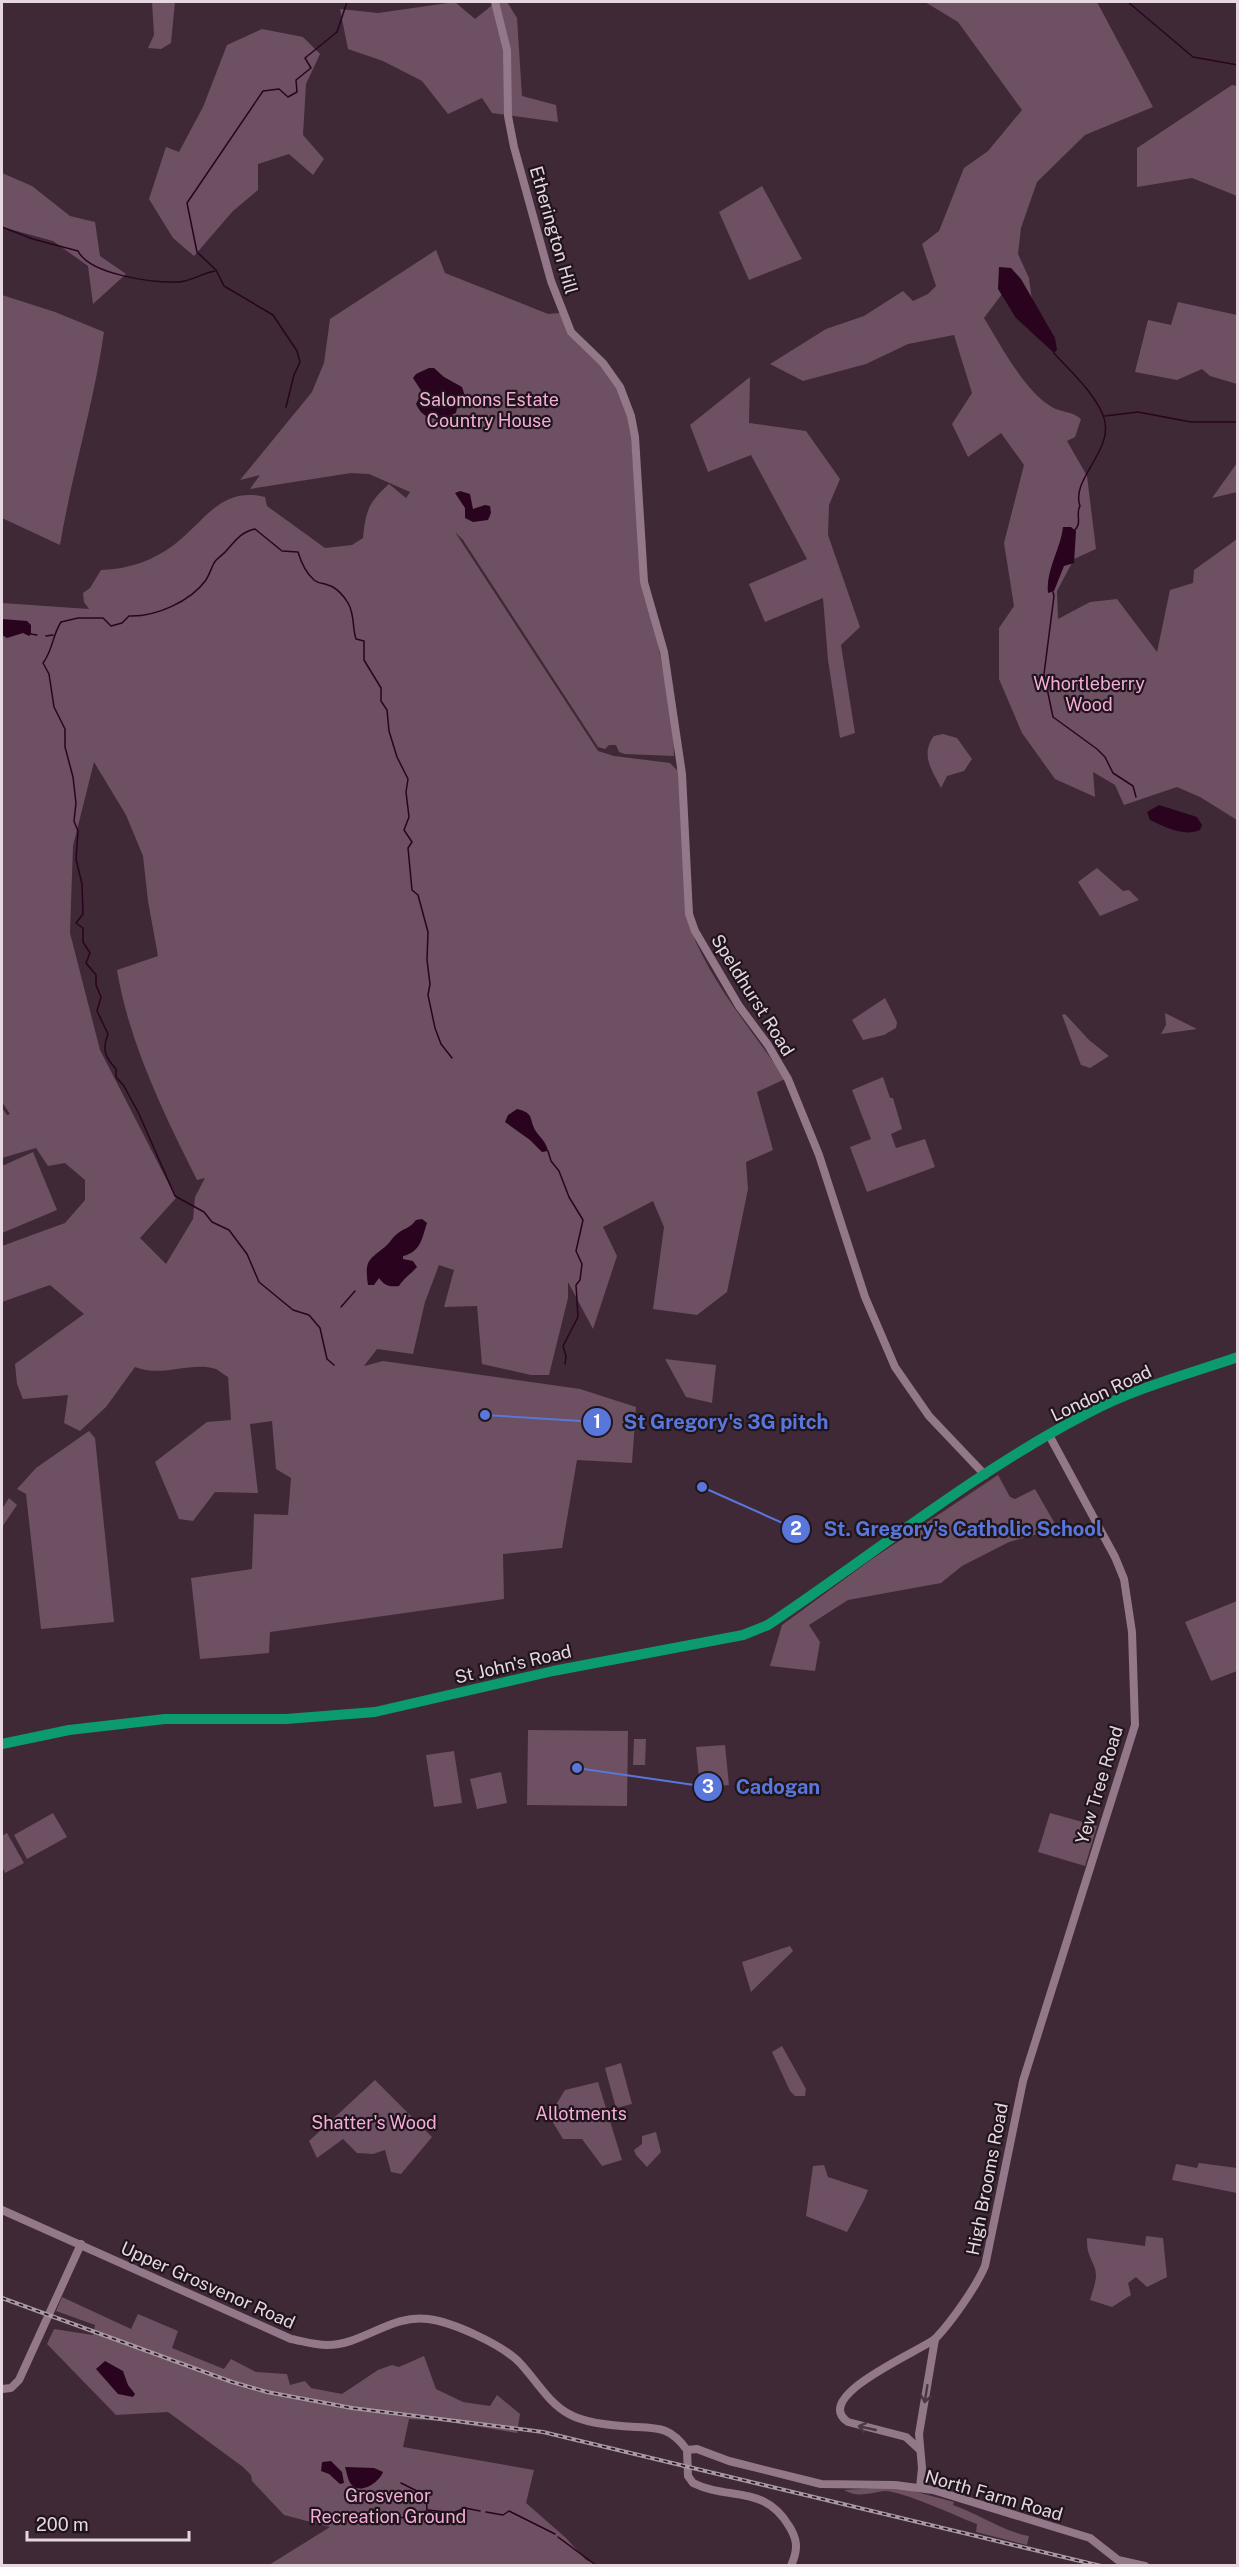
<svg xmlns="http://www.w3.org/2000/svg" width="1239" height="2567" viewBox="0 0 1239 2567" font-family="'Public Sans',sans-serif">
<rect width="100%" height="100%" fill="#3f2937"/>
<g fill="#6d5062" fill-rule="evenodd">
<polygon points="152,2 175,2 171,43 161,49 148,48 154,35"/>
<polygon points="455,2 475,19 496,2 507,2 517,18 522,96 556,105 558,122 492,113 482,98 448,114 422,81 383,61 348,49 340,9 378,13"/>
<path d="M925 2H1097L1153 107 1085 135 1037 182 1021 228 1018 254 1029 278 1032 301 1011 268H1000L999 289 1002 294 984 318C1000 344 1025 392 1052 407 1062 413 1072 411 1081 419L1075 437 1067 441 1087 476 1096 549 1074 559 1057 591 1058 619 1090 602 1117 599 1157 652 1170 590 1193 583 1194 570 1237 539V820L1200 797 1177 787 1124 805 1115 785 1093 772 1095 797 1055 779 1022 733 999 679V628L1014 606 1004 543 1024 465 1001 433 968 457 952 424 972 393 954 335 908 344 866 364 803 381 770 364 826 329 864 316 903 291 913 301 928 294 936 286 922 244 939 231 964 168 988 151 1022 110 958 22Z"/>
<polygon points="262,29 303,37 320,54 306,84 303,135 324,159 313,175 289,154 258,164 258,190 233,211 194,256 173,238 149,199 166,147 179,152 203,107 227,45"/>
<polygon points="1232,85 1237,86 1237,196 1192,178 1137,187 1137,148"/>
<polygon points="2,173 32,186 70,216 95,222 100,256 126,274 93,304 88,266 53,241 2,227"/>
<polygon points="762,186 802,259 749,280 719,212"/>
<path d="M436 250 445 273 548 314 560 313 614 383 626 409 631 434 640 566 658 644 673 726 674 756 625 754 619 752 616 745H609L605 749 598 747 463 540 455 532 598 751 614 756 670 763 680 773 686 915C703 974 751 1028 785 1079L757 1092 773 1150 746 1162 748 1189 727 1292 697 1315 653 1309 664 1227 653 1201 603 1227 617 1256 593 1329 568 1282V1298L549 1375H531L482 1364 477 1306 444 1307 454 1270 439 1265 425 1302 413 1354 377 1349 364 1366 383 1361 580 1389 636 1407 632 1463 577 1460 562 1548 503 1554 504 1599 270 1632 269 1653 200 1659 191 1578 252 1569 254 1514 288 1515 291 1478 276 1469 272 1421 250 1424 258 1493 215 1492 193 1521 179 1519 155 1462 207 1422 231 1420 228 1377C223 1374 220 1371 216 1369 190 1361 163 1378 135 1367L106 1407 80 1431 64 1423 68 1395 23 1399 17 1384 15 1364 84 1314 50 1285 2 1302V1246L65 1223 85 1200V1180L65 1163 48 1166 36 1148 2 1158V1108L7 1115 10 1114 2 1102V603L89 609 84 602 83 593 90 588 101 570C129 569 153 561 175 544 205 521 221 486 265 497L267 506 325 548 352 545 363 538C366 510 368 503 389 484L406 498 410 492 369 474 351 473 250 489 260 475 240 480 312 392 324 363 330 319ZM94 762 126 815 143 856 148 901 158 956 117 970C129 1043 164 1114 197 1180L205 1178 195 1197 193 1219 166 1264 140 1238 176 1198 100 1050 70 933 73 846Z"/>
<path d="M2 295 55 312 104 332C94 403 72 473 60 545L2 518Z"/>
<polygon points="1178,302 1237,315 1237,384 1210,376 1202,369 1177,380 1135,372 1148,320 1171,325"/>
<polygon points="750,377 749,423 806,431 840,479 829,505 828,535 860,627 841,645 855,733 840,738 828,660 823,598 765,622 749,584 807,559 751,455 708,472 690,425"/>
<polygon points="1237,463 1237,492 1212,498"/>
<path d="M943 734 957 738 972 759 964 771 947 776 941 788C932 770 920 755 934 736Z"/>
<polygon points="1097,868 1123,891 1129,890 1139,900 1100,916 1078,882"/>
<polygon points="885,998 897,1022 896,1028 884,1035 863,1040 852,1020"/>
<polygon points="1165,1013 1197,1029 1161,1034 1166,1025"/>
<polygon points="1065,1014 1089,1040 1109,1056 1090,1068 1081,1065 1062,1015"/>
<polygon points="883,1077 890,1098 893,1098 902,1129 891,1134 896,1148 925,1139 935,1167 867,1192 850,1147 871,1139 852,1090"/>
<polygon points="33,1152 57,1210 2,1233 2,1166"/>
<polygon points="665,1359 716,1365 712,1403 686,1397"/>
<polygon points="89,1431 95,1438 114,1622 41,1629 26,1494 17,1489 36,1468"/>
<polygon points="998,1475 1010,1497 1015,1499 1035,1489 1055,1524 1041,1533 1009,1542 962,1566 941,1583 848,1600 809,1625 820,1642 815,1671 770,1666 782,1625 872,1559"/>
<polygon points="9,1498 17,1505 2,1527 2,1509"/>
<polygon points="1237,1601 1237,1671 1211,1681 1185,1622"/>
<polygon points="528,1730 628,1731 627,1806 527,1805"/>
<polygon points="634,1739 646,1739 645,1765 633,1765"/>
<polygon points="725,1745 729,1785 700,1788 696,1747"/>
<polygon points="454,1751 462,1803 434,1807 426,1755"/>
<polygon points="501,1772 507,1803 477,1809 470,1779"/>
<polygon points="53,1813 67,1837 27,1859 14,1835"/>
<polygon points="1050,1813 1097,1826 1085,1866 1038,1852"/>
<polygon points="7,1833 24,1863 5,1873 2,1866 2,1836"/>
<polygon points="790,1946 793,1951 751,1992 742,1962"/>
<polygon points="782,2046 806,2089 805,2096 795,2096 790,2091 772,2052"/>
<polygon points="621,2063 632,2104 616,2108 605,2068"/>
<polygon points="375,2080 432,2137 401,2174 391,2172 385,2150 373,2154 357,2153 343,2139 317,2158 309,2141"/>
<polygon points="598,2082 622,2160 602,2166 582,2139 563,2139 549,2116 565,2090"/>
<polygon points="656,2132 661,2152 647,2167 636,2155 634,2150 642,2144 642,2136"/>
<polygon points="1199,2163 1237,2168 1237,2193 1172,2180 1176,2164 1197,2168"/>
<polygon points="824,2165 828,2177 868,2190 864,2200 847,2232 806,2216 813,2166"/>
<path d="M1146 2236 1163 2238 1167 2277 1147 2287 1136 2277 1128 2283 1131 2295 1112 2307 1090 2300C1093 2289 1099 2277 1094 2266 1089 2253 1087 2253 1087 2238L1145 2246Z"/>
<polygon points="62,2297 131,2329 138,2314 178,2331 172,2348 224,2369 231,2359 256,2372 287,2374 290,2385 305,2381 311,2388 342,2394 378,2370 392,2365 399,2367 424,2356 436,2389 463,2402 490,2406 497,2395 520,2414 517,2433 443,2421 409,2419 403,2447 534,2470 526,2503 566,2538 586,2560 597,2565 269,2565 330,2527 284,2515 252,2481 251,2475 243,2467 168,2412 116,2415 47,2344 54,2329 93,2335 95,2325 56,2311"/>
<path d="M898 2487 954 2502 953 2505C979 2514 1002 2531 1029 2536L1027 2545 976 2532 977 2524C958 2517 901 2490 884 2491 870 2493 857 2498 844 2490Z"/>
</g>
<g fill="#2a041f">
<polygon points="999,267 1011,268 1021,279 1055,338 1057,350 1054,353 1016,318 998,289"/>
<path d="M429 368H434L444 377 462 387 465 396 458 403 456 413C440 421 424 422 416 404L422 392 413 378 416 374Z"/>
<polygon points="460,491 470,494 473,509 485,505 490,506 491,513 488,520 473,522 465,518 465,508 455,493"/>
<path d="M1063 527H1071L1076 531 1074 563 1064 566 1054 591 1048 593C1046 569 1060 551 1063 527Z"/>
<polygon points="2,619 27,621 31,625 31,634 29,636 23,633 7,638 2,635"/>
<path d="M1159 805 1197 817 1202 825 1200 830C1184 837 1165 827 1150 820L1147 812Z"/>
<path d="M517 1109C534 1113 529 1118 535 1130 540 1138 546 1141 548 1151L542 1152 530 1140 505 1122 508 1115Z"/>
<path d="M422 1219 427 1223C422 1238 421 1252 403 1256V1259L413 1261 417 1267C411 1274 404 1278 399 1286 389 1287 385 1286 379 1278L374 1285H368C364 1258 370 1260 387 1245 390 1242 393 1237 397 1234 404 1228 409 1229 416 1220Z"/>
<polygon points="105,2361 123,2371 128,2385 135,2394 133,2397 118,2394 96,2369"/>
<polygon points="331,2461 342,2472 344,2483 340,2484 329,2474 321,2471 322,2462"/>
<path d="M345 2467 374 2468 383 2472C380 2481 363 2494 353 2486 348 2483 347 2473 345 2467Z"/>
</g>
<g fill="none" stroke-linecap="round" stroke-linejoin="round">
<g stroke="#2a041f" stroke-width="1.5">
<polyline points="1128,2 1193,57 1238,65"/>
<path d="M2 227 33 239 78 251C90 275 154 283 179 282 191 281 203 273 215 271"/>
<path d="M1054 353C1071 372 1093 391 1103 415 1117 449 1070 478 1080 506 1075 514 1083 523 1074 531"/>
<polyline points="286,407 294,375 300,362 297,351 273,315 224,286 216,270 197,252 187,203 263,91 279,89 288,97 297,92 296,80 311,68 305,58 337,32 347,2"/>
<polyline points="1105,416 1138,412 1191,422 1238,422"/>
<polyline points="1053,592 1054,596 1044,674 1053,717 1097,749 1105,757 1113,773 1133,786 1136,797"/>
<polyline points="31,634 37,635"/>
<polyline points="46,636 53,635"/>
<polyline points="548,1151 551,1161 559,1171 569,1197 583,1220 576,1251 582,1264 580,1280 576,1285 578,1317 563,1346 566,1356 565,1364"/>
<polyline points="341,1307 355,1291"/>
<path d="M334 1365 327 1359 320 1328 309 1315 293 1310 259 1282 247 1254 229 1230 212 1222 204 1212 175 1196 139 1114 124 1086 116 1077V1069C105 1057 102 1050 108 1034L97 1011 101 997 96 985V975L86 963 90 953 83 942V928L76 923 83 914 82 884 76 859 78 831 74 821 76 803 73 777 65 747V729L54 707 49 674 43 663C53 650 52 636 61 622L78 618H103L111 626 122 623 129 616C155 617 190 602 206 580 209 575 211 569 214 563 217 558 223 555 227 550 236 540 241 532 255 529L282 551 298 552C301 562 306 573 314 580 319 584 323 583 328 585 336 587 344 596 348 603 355 615 352 627 356 639L364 641V660L381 688V701L387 710 389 731 397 757 408 779 406 792 409 817 404 830 412 842 408 848 412 890 418 895 428 932 427 960 430 984 428 995 435 1028 441 1044 452 1058"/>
<polyline points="428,2510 453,2513 465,2508 480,2511"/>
<polyline points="486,2512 503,2515 509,2511 555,2534"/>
<polyline points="373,2524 379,2517 419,2518 427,2510 426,2491 417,2491 401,2483"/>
<polyline points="558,2537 597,2566"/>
<polyline points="599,2566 608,2566"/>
</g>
<g stroke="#927888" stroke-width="8">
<polyline points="495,2 507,50 508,116 514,147 551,281 571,332 603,363 620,387 631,416 635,437 644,582 664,652 682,774 689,914 695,931 739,1006 768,1045 788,1079 819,1155 865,1297 895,1367 929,1416 985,1475"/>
<path d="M2 2210 291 2339C302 2341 315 2345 327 2345 363 2345 391 2314 428 2319 453 2322 500 2344 518 2361 535 2378 547 2402 569 2414 586 2424 616 2426 636 2427 660 2428 671 2428 687 2450"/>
<polyline points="2,2389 11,2388 19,2380 81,2244"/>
<path d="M919 2449 906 2437 848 2422C809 2396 925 2349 936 2338 952 2321 976 2287 985 2266L1023 2081 1135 1725 1132 1632 1124 1579 1115 1557 1049 1435"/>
<polyline points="687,2450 697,2449 729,2461 821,2484 895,2485 933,2490 1090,2538 1118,2560 1145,2566"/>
<path d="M687 2450 688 2476 693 2483C729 2501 764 2484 789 2526 798 2540 798 2550 791 2566"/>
<polyline points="920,2488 922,2468 919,2434 935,2339"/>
</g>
<path stroke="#0b9b6e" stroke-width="10" d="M2 1744 69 1730 165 1719H286L375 1712 553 1671 743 1635 768 1625C874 1554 974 1472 1088 1413 1135 1388 1188 1374 1238 1357"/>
<defs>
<polyline id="rail" points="2,2298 232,2382 267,2392 352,2408 543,2432 1101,2566"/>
</defs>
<use href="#rail" stroke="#a998a3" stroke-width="4"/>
<use href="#rail" stroke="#20151c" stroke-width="1.5" stroke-dasharray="4.5" stroke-linecap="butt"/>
</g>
<defs><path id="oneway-shaft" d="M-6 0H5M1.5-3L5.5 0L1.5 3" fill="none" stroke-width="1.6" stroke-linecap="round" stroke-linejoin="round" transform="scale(1.5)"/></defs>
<g stroke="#483842">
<use href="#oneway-shaft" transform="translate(926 2394) rotate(99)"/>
<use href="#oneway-shaft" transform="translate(867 2428) rotate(-167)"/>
</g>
<g text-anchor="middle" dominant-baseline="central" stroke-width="4.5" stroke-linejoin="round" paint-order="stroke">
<g font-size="18" fill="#e6d7e0" stroke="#20151c">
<text transform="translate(554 230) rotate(74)">Etherington Hill</text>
<text transform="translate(753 995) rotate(58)">Speldhurst Road</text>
<text transform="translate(1101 1393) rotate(-25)">London Road</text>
<text transform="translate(513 1664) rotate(-13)">St John's Road</text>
<text transform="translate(1099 1785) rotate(-73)">Yew Tree Road</text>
<text transform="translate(987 2179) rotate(-79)">High Brooms Road</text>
<text transform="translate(208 2285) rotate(24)">Upper Grosvenor Road</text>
<text transform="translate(994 2495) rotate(16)">North Farm Road</text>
</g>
<g font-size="18" fill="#f5acd9" stroke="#20151c">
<text x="489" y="399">Salomons Estate<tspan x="489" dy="21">Country House</tspan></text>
<text x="1089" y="683">Whortleberry<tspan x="1089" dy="21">Wood</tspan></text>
<text x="581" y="2113">Allotments</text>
<text x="374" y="2122">Shatter's Wood</text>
<text x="388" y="2495">Grosvenor<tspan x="388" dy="21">Recreation Ground</tspan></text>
</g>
</g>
<path fill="none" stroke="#5977da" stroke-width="2" d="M485 1415L597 1422M702 1487L796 1529M577 1768L708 1787"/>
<g fill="#5977da" stroke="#20151c" stroke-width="2">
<circle cx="485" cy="1415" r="6"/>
<circle cx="702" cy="1487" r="6"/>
<circle cx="577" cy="1768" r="6"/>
<circle cx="597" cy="1422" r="15"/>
<circle cx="796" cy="1529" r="15"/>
<circle cx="708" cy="1787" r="15"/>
</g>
<g font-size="18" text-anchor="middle" font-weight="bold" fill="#fff">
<text x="597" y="1428">1</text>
<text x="796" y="1535">2</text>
<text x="708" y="1793">3</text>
</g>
<g font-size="20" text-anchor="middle" font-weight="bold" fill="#5977da" stroke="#20151c" stroke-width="4.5" stroke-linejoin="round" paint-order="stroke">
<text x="726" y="1429">St Gregory's 3G pitch</text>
<text x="963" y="1536">St. Gregory's Catholic School</text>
<text x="778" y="1794">Cadogan</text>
</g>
<rect width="1239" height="2567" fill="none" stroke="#e6d7e0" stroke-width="6"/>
<path d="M27 2531v9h162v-9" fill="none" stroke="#e6d7e0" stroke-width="3"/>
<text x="36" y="2531" font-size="18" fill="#e6d7e0" stroke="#20151c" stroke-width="4.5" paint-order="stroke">200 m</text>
</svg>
